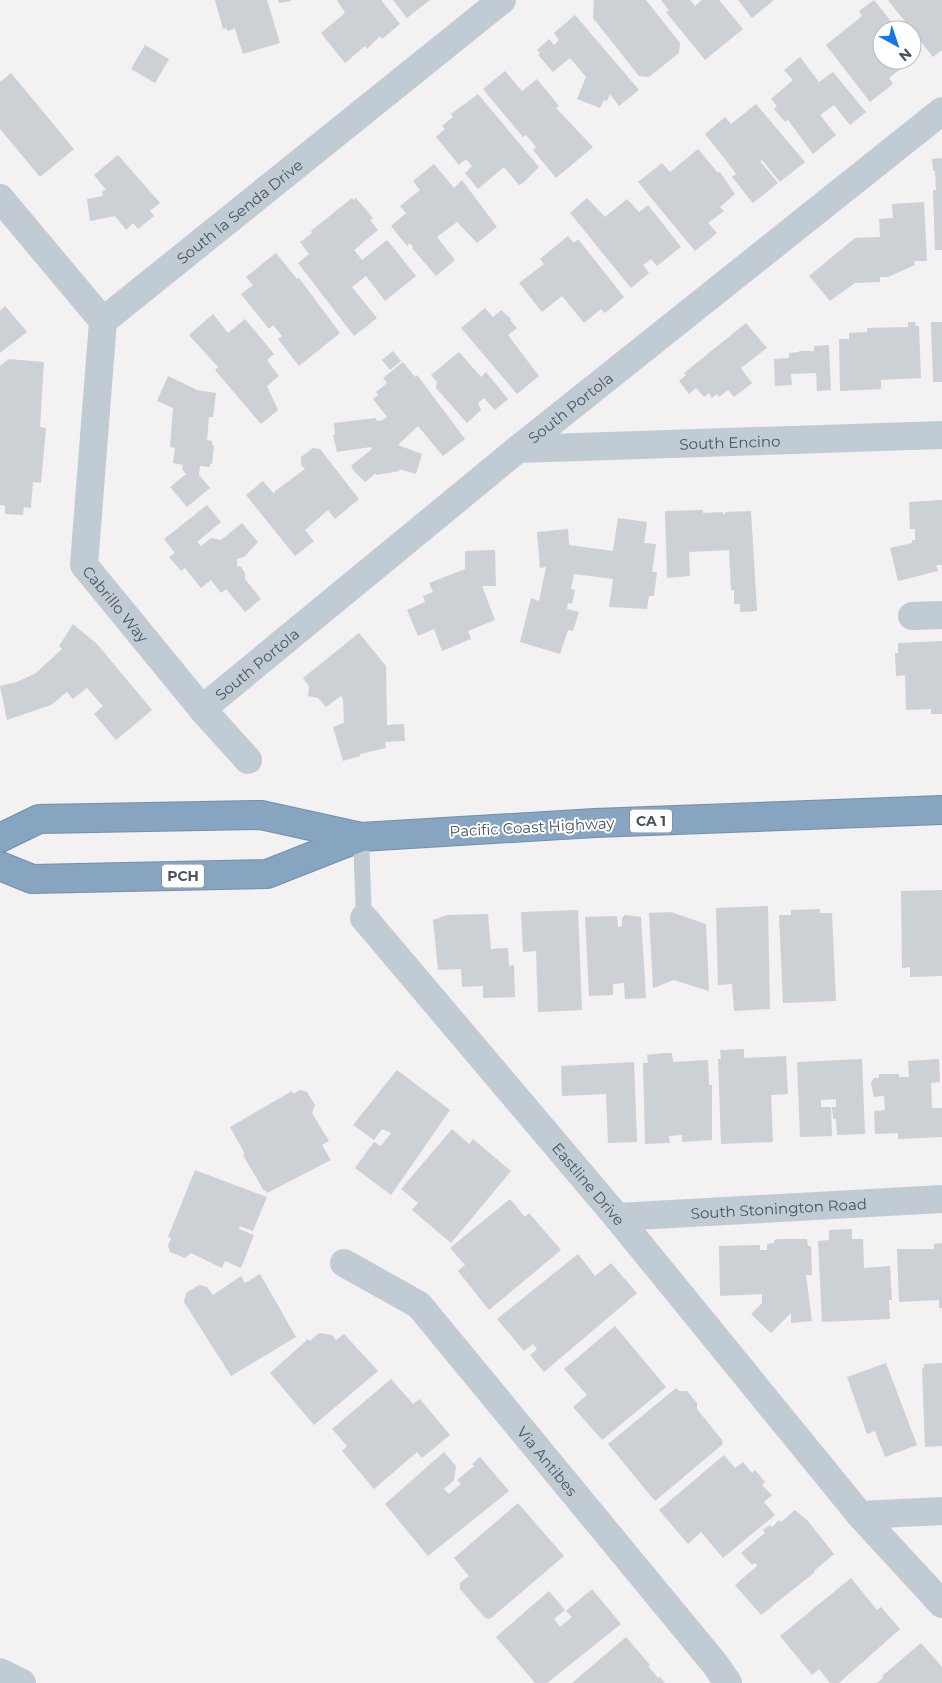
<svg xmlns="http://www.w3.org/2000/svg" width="942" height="1683" viewBox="0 0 942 1683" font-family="Montserrat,sans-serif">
<rect width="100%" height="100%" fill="#f3f1f1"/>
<g fill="#cdd0d5">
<polygon points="215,0 267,0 280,43 243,54 234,26 234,29 227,31 227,28 223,29"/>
<polygon points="278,0 291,0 291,1 279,3"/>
<polygon points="337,0 381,0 400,24 382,39 380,36 367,49 365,46 345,63 321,33 345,13"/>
<polygon points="393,0 430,0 407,18"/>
<polygon points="594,0 646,0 680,43 679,53 649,77 639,76 593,18"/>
<polygon points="661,0 690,0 695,6 702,0 719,0 743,29 705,60 666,12 669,10"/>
<polygon points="738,0 774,0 752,18"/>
<polygon points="874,0 898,30 882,30 882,60 912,60 889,78 893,84 870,102 826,45 862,16 859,11"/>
<polygon points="888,0 942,0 942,50 933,57"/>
<polygon points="575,15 639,90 619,106 610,94 607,101 604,100 600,108 577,99 586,77 570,58 553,72 538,55 540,53 537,50 549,39 554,45 559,40 554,33"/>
<polygon points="145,45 169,59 155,83 131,69"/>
<polygon points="912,47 918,55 912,60"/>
<polygon points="800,57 819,82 833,72 866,112 850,125 834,105 820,115 836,135 813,154 788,120 785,122 774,109 777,106 771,99 793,80 784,70"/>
<polygon points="505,71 522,91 537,79 559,106 556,108 593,147 556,178 533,150 536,147 526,135 523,137 483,89"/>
<polygon points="11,73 74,149 40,177 0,129 0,82"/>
<polygon points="478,94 539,167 523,183 519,185 504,167 478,189 465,173 472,166 466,159 459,165 436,137 445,129 442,126 453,117 451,114"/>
<polygon points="756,104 805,162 780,182 762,160 760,161 778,183 753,203 732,177 736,174 728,163 705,134 725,117 731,124"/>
<polygon points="698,149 718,173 720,172 735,194 720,207 724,211 708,223 717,233 695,251 638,182 662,163 670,172"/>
<polygon points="118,155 160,203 150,211 154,216 138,229 133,223 126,230 115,216 90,221 87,199 103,196 102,191 106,190 94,175"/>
<polygon points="942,158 942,250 935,250 933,190 936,190 935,171 933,171 932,159"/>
<polygon points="434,164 454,188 462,180 497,227 477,243 457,222 437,237 455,260 436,276 412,248 413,247 410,243 407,246 391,226 406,213 400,206 420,190 413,181"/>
<polygon points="352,198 354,200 356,198 373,218 370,220 378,230 354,250 362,260 387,240 416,276 385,301 366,276 352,287 377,318 354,336 298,263 309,254 300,242 312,233 311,231"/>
<polygon points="587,198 605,217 627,199 639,212 648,205 681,247 657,266 651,259 643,265 649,273 631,288 570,213"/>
<polygon points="924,202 927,261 914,261 915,265 888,277 880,277 880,282 855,283 830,301 809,276 855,238 880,237 879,219 893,218 892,204"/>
<polygon points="568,236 574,243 578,239 624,297 605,313 601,309 584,323 562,296 542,312 519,283 544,264 540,259"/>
<polygon points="276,253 297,279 299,278 340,333 299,366 278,339 282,336 273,325 269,329 241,294 253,285 246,277"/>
<polygon points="5,306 27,332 0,353 0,311"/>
<polygon points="485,308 493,317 501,310 511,319 510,320 517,328 508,335 539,376 517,394 461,328"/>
<polygon points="213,314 228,333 245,319 274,354 267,360 279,376 267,386 278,410 261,424 215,370 218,367 189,335"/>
<polygon points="908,322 915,322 916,326 919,326 921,378 881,380 881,389 840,391 839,339 849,339 849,333 867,332 867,328 908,327"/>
<polygon points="931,322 942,322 942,382 933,382"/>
<polygon points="746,323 767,348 741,368 752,383 734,397 728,390 719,397 717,394 712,398 709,393 704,397 696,388 689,394 679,381 686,375 684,373"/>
<polygon points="829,345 831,390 817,391 816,373 791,374 792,385 775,386 774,359 789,358 789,353 799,352 799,351 814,351 814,346"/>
<polygon points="393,351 401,361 390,370 382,360"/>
<polygon points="459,352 481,377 486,372 508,399 495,410 484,398 478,403 481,410 467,423 436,388 437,382 431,375"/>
<polygon points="9,359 44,362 40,427 46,428 41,483 33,482 31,508 24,507 23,515 5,514 5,506 0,505 0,366"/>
<polygon points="403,362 415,377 417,375 465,439 443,456 418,426 398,445 422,454 416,474 399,469 400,471 376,475 376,473 365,482 354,471 351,466 372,449 371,447 337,452 333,435 335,435 334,423 376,418 376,420 381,421 387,417 373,399 378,395 376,392 387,383 383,378"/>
<polygon points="168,376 197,390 216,393 213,417 209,417 207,440 212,441 212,445 214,445 212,464 210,464 210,467 200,466 199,475 210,488 187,507 170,487 186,474 182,469 183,465 173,463 175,448 170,447 173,408 157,401"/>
<polygon points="313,448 320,449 359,499 335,519 328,510 305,530 314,541 295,556 246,495 263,481 274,494 275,491 305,469 301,465 301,457"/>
<polygon points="942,500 942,565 936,565 938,571 898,581 890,548 912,543 912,540 915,540 915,529 910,529 909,502"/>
<polygon points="207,505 221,522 197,542 201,546 211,538 221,540 242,523 258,542 244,557 237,559 237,566 241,567 245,573 245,579 261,599 245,612 226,589 221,593 211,580 201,588 185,568 181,571 169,557 175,553 164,539"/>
<polygon points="703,510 703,513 723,512 723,515 727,512 751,511 757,611 740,612 740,604 734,604 734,590 731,590 729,550 689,552 690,576 667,578 665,511"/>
<polygon points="618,518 647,522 644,543 656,544 652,572 657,572 654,596 649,596 647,609 609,607 613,579 574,574 571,589 575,590 572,604 568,603 567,609 579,612 573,631 568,630 560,654 520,642 531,598 539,601 546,567 540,568 537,532 568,529 569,545 613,551"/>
<polygon points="495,550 496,586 482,586 495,620 468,631 471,639 442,651 434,629 418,636 407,610 425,602 423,596 433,592 429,583 465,569 465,551"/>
<polygon points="73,624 97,644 152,710 116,740 94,714 103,706 87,688 73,699 67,692 51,705 7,720 0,686 17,682 36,673 62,649 59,646"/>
<polygon points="359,633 386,666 387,725 404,724 405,741 385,742 386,748 360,754 360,756 343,761 333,727 344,723 343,699 341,696 326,707 318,698 308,696 309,686 303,678"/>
<polygon points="942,641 942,714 931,714 931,709 906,710 905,675 896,676 895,653 898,653 898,643"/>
<polygon points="942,890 942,976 910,977 910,967 902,968 901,891"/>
<polygon points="768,906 770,1009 734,1011 732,984 718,985 716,908"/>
<polygon points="820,909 820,913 832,913 836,1001 783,1003 779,915 791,915 791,910"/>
<polygon points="578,910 582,1010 538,1012 536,951 523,952 521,912"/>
<polygon points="671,912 706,924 709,991 674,980 653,988 649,913"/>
<polygon points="488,914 491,949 508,948 509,966 514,965 515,997 483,998 483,986 462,987 461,969 438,970 433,920 447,915"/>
<polygon points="625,915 641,917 646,998 625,999 624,983 613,984 613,995 589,996 585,917 617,916 618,927 622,926 622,918"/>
<polygon points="744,1049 744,1058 786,1056 788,1094 771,1095 773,1142 721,1144 718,1059 721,1059 720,1050"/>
<polygon points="663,1053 672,1053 673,1062 708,1060 709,1085 712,1085 712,1140 682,1142 682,1135 669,1136 670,1143 645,1144 643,1063 648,1063 647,1055"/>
<polygon points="862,1059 865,1134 837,1135 836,1119 833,1119 832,1107 836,1107 836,1099 821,1100 821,1107 831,1107 832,1136 800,1137 797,1062"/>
<polygon points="939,1059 940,1082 931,1083 932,1108 942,1108 942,1137 898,1139 898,1133 875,1134 874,1111 885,1110 884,1096 874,1097 871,1083 874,1078 879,1078 879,1074 899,1074 899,1077 909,1077 908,1061"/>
<polygon points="634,1062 637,1142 608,1143 606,1094 562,1096 561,1066"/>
<polygon points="397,1070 450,1110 391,1195 355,1168 374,1142 381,1146 391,1133 382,1129 374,1140 353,1125"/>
<polygon points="300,1090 307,1092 315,1105 312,1113 329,1141 322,1145 331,1160 267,1193 266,1190 264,1191 243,1155 245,1154 230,1127 292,1091 293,1094"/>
<polygon points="452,1129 469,1144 473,1139 511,1171 451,1243 412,1210 418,1203 401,1189"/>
<polygon points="195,1170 267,1197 253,1231 240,1226 239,1229 254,1235 241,1268 225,1261 222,1268 191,1253 185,1258 170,1252 168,1246 171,1238 168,1237"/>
<polygon points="510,1199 525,1217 529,1213 561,1250 489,1310 458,1271 465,1265 450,1248"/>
<polygon points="852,1229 852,1239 863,1239 864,1268 890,1266 892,1300 889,1300 890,1319 822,1322 818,1241 829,1240 829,1230"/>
<polygon points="778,1239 807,1239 808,1246 811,1246 812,1275 806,1275 812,1321 791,1323 791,1313 771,1333 751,1314 762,1303 762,1294 720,1296 719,1246 760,1245 760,1250 767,1250 767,1244 774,1243 774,1240"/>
<polygon points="942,1243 942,1308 939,1308 939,1300 899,1302 897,1249 934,1249 934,1244"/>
<polygon points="578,1254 595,1276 611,1263 637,1293 544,1372 530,1355 537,1349 533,1344 524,1351 497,1319"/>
<polygon points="260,1274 296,1337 231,1376 184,1302 186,1293 199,1285 207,1287 213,1295 241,1276 245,1283"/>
<polygon points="615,1326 666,1387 602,1440 573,1407 587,1395 564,1369"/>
<polygon points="319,1333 332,1335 336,1340 344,1334 378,1371 314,1425 270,1373 308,1339 310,1341"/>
<polygon points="886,1363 917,1445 885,1457 875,1431 867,1434 847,1377"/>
<polygon points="942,1363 942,1446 925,1447 922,1368 924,1368 924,1364"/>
<polygon points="391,1379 413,1404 420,1399 450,1435 422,1458 417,1452 374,1489 342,1451 347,1446 332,1429"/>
<polygon points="676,1388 679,1391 687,1391 697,1403 697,1409 722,1440 723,1444 655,1501 608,1444"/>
<polygon points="444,1452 456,1466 454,1480 444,1489 449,1494 461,1484 457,1480 474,1466 472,1464 480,1457 509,1491 428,1556 385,1504"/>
<polygon points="724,1455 735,1468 743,1462 752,1473 755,1470 765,1482 762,1485 772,1495 764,1502 775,1515 723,1558 701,1532 688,1544 659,1510"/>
<polygon points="518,1503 564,1556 490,1619 485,1618 460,1589 460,1583 469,1576 454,1558"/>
<polygon points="795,1510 808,1521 834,1554 814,1571 815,1572 761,1615 735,1585 757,1566 755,1563 752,1565 741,1553 765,1533 763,1530 770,1525 772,1527 779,1520 781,1522"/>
<polygon points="851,1578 877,1610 881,1607 900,1629 839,1683 830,1683 819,1669 812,1675 780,1636"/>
<polygon points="592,1589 621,1624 547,1683 535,1683 496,1637 549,1591 565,1610 554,1619 560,1627 572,1617 566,1611"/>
<polygon points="626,1637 650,1665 648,1666 658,1678 660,1677 665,1683 572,1683"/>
<polygon points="921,1643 942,1667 942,1683 877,1683 884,1677 882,1676"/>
</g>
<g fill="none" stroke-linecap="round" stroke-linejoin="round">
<defs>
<g id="highway">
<polyline points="0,838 39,819 261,815 361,837 595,823 942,810"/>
<polyline points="0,866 32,879 267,874 361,837"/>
</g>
</defs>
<use href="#highway" stroke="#728fac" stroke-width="30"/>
<polyline stroke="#c1cbd3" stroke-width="16" points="361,837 364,918"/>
<g stroke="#c1cbd3" stroke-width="28">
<polyline points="0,198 103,321"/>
<path id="s1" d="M103 321 502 0"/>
<path id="s2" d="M103 321 84 565 202 709 248 760"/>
<path id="s3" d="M518 449 942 435"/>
<polyline points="912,616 942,615"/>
<path id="s4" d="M202 709 518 449 942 111"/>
<path id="s5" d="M364 918 617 1217 860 1515 942 1604"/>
<path id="s6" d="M617 1217 942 1199"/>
<path id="s7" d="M344 1263 419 1305 715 1664 728 1683"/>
<polyline points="860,1515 942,1511"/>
<polyline points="0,1672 22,1683"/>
</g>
<use href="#highway" stroke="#87a4c1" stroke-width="28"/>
</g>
<g text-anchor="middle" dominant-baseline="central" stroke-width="4" stroke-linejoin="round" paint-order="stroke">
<g fill="#fff" stroke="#7f878f" stroke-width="1">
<rect x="630" y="809.5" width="42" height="23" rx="4"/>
<rect x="162" y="864.5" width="42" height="23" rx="4"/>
</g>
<g font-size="14" font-weight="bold" fill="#48545f">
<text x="651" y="821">CA 1</text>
<text x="183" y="876">PCH</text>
</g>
<g font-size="15" fill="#48545f" stroke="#fff">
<text stroke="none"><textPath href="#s1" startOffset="175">South la Senda Drive</textPath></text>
<text stroke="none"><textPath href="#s4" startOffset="476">South Portola</textPath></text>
<text stroke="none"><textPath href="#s3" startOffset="212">South Encino</textPath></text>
<text stroke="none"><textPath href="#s2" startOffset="295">Cabrillo Way</textPath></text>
<text stroke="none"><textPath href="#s4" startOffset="71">South Portola</textPath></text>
<text transform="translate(532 827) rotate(-3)">Pacific Coast Highway</text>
<text stroke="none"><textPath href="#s5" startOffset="348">Eastline Drive</textPath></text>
<text stroke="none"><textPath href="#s6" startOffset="162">South Stonington Road</textPath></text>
<text stroke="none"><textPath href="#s7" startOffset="288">Via Antibes</textPath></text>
</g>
</g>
<g transform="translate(897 45) rotate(140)"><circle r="24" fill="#ffffff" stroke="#b6bbbf"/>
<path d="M0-4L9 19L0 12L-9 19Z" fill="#1376ea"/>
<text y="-8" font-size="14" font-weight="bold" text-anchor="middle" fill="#48545f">N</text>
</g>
</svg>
